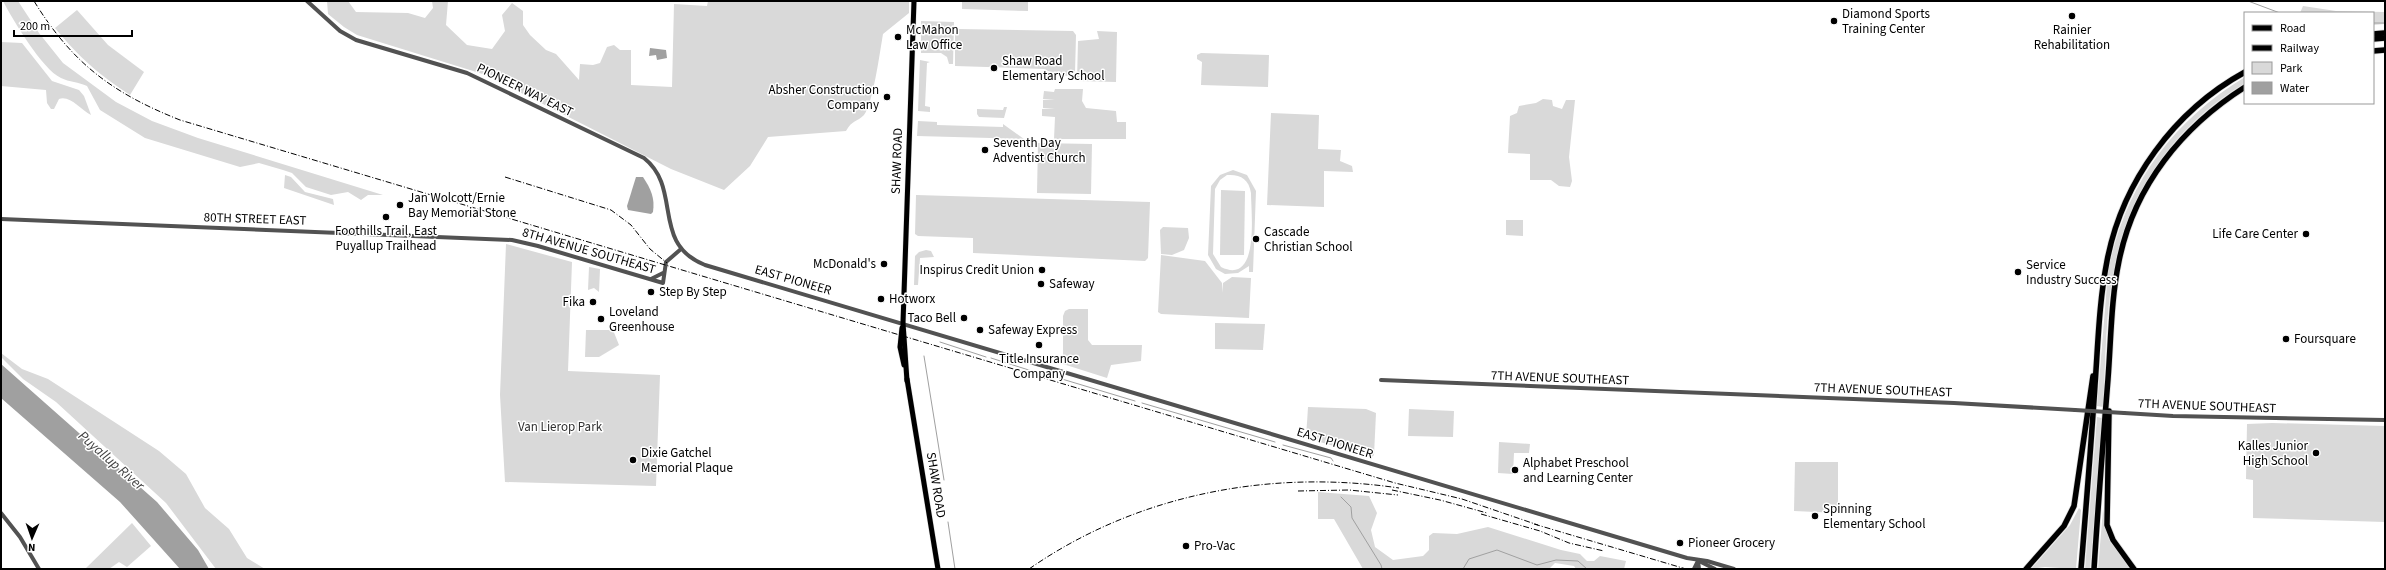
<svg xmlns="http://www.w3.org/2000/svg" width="2386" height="570" viewBox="0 0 2386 570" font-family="'Source Sans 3',sans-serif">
<rect width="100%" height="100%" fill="#fff"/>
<g fill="#d9d9d9" fill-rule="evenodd">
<path d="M3 1H18L39 33 63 63 116 102 152 121 198 138 383 195H368L361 200 348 192 331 195 306 187 292 173 283 170 259 163 240 167 145 138 100 110 87 86C79 82 69 82 61 78 42 69 13 20 3 1Z"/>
<path d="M327 1H348L356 12 408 13 425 18 433 8 432 1H448L446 25 467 45 492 49 505 31 502 15 512 3 523 11V25L530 35 546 50 556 54 579 80 580 64 593 65 600 63 607 47 614 45 620 50H631V85L672 87 674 4 707 6 708 1H909V13L883 34C880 51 873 104 864 115 857 122 852 120 846 131L768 137 750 166 724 190 671 169 486 75 357 35 344 27 328 14Z"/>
<polygon points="962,1 1028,1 1028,11 962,9"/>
<polygon points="2303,6 2336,11 2385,12 2385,24 2373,25 2373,13 2300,13"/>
<path d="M77 10 108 45 144 72 130 95C98 74 79 57 55 28Z"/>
<polygon points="921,21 954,22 953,64 949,64 947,57 941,53 921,53"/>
<polygon points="958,29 1073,31 1076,35 1075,73 1072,76 1057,75 1044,69 955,66 955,32"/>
<polygon points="1097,31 1117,32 1116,82 1077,81 1078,41 1099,39"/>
<path d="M1 42 22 43 52 81 79 90 84 96 91 115C81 110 70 95 59 99L54 109H51L47 103 46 90 1 86Z"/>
<polygon points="1201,53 1269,55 1268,87 1201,85 1202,62 1197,59 1197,55"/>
<polygon points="920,60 930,62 927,63 925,106 930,107 930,112 918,111"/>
<path d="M2245 77V83C2178 123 2130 188 2115 265 2105 311 2106 360 2103 407L2097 406 2108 272C2125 186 2170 123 2245 77Z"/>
<polygon points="1055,89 1083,89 1082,101 1086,108 1116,111 1117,122 1126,122 1126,139 1054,139 1055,117 1042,116 1042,109 1055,109 1043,108 1043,100 1055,100 1043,99 1044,91 1054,92"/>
<polygon points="1543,99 1552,100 1553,106 1562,109 1566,100 1575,100 1569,157 1572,181 1570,187 1559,186 1551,180 1530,180 1530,154 1508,153 1510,116 1517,113 1519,106 1536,103"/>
<polygon points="1004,107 1007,107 1004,118 979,117 977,114 977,109 1003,110"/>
<polygon points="1271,113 1319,115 1318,149 1341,150 1340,161 1352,166 1353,172 1324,171 1324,207 1267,205"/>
<polygon points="918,121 937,122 937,125 1003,127 1003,124 1024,139 917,136"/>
<polygon points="1038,143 1092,144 1091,194 1037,193"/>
<path d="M1233 170 1247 175 1256 191 1253 272H1249V266L1238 273 1225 274 1216 269 1208 255 1211 186 1220 175ZM1227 175C1240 174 1249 179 1251 193 1251 213 1260 286 1221 267L1213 254 1215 189 1220 180Z"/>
<polygon points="285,175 291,177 305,192 333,199 334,205 284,188"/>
<polygon points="1221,190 1245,191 1244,255 1220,255"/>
<polygon points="916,195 1150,202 1148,258 1145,261 973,253 973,238 918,236 915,234"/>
<polygon points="1506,220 1523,220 1523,236 1506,235"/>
<polygon points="1163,227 1188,228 1189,238 1184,250 1172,255 1161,254 1160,230"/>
<polygon points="506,244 572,262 568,371 660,375 656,486 505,482 500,395"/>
<polygon points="926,250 931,251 934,257 920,258 918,285 914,285 915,256 919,252"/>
<polygon points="1161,255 1205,261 1222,283 1222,293 1223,283 1232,277 1251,278 1249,318 1161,314 1158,312"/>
<polygon points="589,267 600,269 599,292 594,288 588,290"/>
<polygon points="1069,309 1088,309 1088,340 1092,345 1142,345 1141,361 1111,365 1107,378 1063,364 1063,316 1065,311"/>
<polygon points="1215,323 1265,324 1263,350 1215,349"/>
<polygon points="586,330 613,330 619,345 599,357 585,357"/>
<polygon points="1,353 22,369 48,379 159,451 186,474 205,508 229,529 247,558 265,569 216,569 166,503 56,402 23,379 1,357"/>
<polygon points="1308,407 1366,409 1376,413 1374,455 1372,457 1306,438"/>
<polygon points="1409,409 1454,411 1453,437 1408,436"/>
<polygon points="2097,417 2102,418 2102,422 2090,569 2085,569"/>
<polygon points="2272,423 2385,426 2385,522 2253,518 2253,480 2246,479 2247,424"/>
<polygon points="1499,442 1530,444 1529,453 1514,453 1513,474 1498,473"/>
<polygon points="1795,462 1838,462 1838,513 1794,511"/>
<polygon points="1318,492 1369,496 1377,513 1371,530 1375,547 1393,560 1423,556 1429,550 1429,536 1433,533 1457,534 1488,527 1561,550 1580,554 1587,561 1594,561 1600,556 1626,561 1624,569 1576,569 1574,566 1555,563 1549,569 1363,569 1334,519 1318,519"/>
<polygon points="2079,508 2081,510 2076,569 2045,567 2031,569 2070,525"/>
<polygon points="2103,509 2109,540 2131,569 2098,569"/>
<polygon points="132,523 151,546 127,567 119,562 109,569 85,569"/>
</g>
<g fill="#a0a0a0">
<polygon points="650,48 666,50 667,58 657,60 656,55 649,56"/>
<path d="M636 177H643C651 189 655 198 653 212L651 214 628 210 627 206Z"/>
<polygon points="1,364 157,502 198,550 209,569 180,569 120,502 1,398"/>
</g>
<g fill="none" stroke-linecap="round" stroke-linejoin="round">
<g stroke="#a0a0a0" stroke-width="1">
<polyline points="2248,1 2280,13"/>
<polyline points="2373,23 2385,23"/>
<polyline points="940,342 986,357"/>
<polyline points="924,356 944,480"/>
<polyline points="991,358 1035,372"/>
<polyline points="1042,373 1135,401"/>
<polyline points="1142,403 1275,442"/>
<polyline points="1283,445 1331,458 1333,461"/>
<polyline points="1341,497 1351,507 1352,518 1381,565 1382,569"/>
<polyline points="948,522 955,569"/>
<polyline points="1463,569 1469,559 1497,550 1537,565 1556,560 1578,561 1587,569"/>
</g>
<defs>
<g id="major">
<polyline points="902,328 900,347 904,365"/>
<polyline points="907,379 938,569"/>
<polyline points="907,381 903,323 914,1"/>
</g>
<g id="highway">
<polyline points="2373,34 2385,33"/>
<polyline points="2373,39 2385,38"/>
<polyline points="2373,51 2385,50"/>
<polyline points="2109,411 2107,525 2113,540 2134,569"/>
<polyline points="2026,569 2064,526 2074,506 2093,376"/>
<path d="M2081 569C2086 508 2091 446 2095 385 2098 344 2099 302 2107 261 2122 182 2174 111 2245 72"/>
<path d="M2094 569C2098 506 2103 442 2108 379 2111 340 2111 299 2119 261 2134 186 2182 127 2245 87"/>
</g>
</defs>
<use href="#major" stroke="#dbdbdb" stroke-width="6"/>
<use href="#highway" stroke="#dbdbdb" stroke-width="7"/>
<g stroke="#525252" stroke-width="4">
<path d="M307 1 340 31 356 40 467 73 644 158C683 189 650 243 705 265L1687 558 1707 561 1734 569"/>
<polyline points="1,219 512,240 538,246 663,283 666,262 681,249"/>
<polyline points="651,279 663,273"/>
<polyline points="1381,380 1954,403 2075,410"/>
<polyline points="2124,413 2173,416 2385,420"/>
<polyline points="1,513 20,537 39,569"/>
<polyline points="1698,561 1699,569"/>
<polyline points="1699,561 1715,569"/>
<polyline points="1694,569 1698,561"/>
</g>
<use href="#major" stroke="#000" stroke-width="5"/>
<use href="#highway" stroke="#000" stroke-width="5.5"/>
<g stroke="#000" stroke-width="1" stroke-dasharray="6 2 1 2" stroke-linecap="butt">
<path d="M34 1C72 63 112 93 180 120L1395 483 1462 499 1538 525"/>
<polyline points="505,177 611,210 631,225 650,249 667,263"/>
<polyline points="1392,490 1440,500 1487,513"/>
<polyline points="1298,491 1349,490 1398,495"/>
<polyline points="1481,514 1540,531 1569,543 1604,551"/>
<polyline points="1534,524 1686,569"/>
<path d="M1029 569C1137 494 1270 469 1399 488"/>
</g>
<polyline stroke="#525252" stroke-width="4" points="2075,410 2124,413"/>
</g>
<g fill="#000" stroke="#fff" stroke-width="1.5">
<circle cx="2072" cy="16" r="4"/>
<circle cx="1834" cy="21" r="4"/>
<circle cx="898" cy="37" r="4"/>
<circle cx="994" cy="68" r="4"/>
<circle cx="887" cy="97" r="4"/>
<circle cx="985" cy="150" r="4"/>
<circle cx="400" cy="205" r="4"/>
<circle cx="386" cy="217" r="4"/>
<circle cx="2306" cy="234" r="4"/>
<circle cx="1256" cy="239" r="4"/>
<circle cx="884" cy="264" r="4"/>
<circle cx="1042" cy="270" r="4"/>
<circle cx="2018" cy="272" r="4"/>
<circle cx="1041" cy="284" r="4"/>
<circle cx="651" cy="292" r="4"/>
<circle cx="881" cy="299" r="4"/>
<circle cx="593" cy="302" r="4"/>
<circle cx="964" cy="318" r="4"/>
<circle cx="601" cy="319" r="4"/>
<circle cx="980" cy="330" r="4"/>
<circle cx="2286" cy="339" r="4"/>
<circle cx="1039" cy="345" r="4"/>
<circle cx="2316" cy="453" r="4"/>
<circle cx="633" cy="460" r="4"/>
<circle cx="1515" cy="470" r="4"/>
<circle cx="1815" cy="516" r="4"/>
<circle cx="1680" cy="543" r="4"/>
<circle cx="1186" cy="546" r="4"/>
</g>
<g text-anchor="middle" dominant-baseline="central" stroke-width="3" stroke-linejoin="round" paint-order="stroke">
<g font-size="13" fill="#000" stroke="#fff" text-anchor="start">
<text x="1842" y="14">Diamond Sports<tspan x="1842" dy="15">Training Center</tspan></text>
<text x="906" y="30">McMahon<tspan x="906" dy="15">Law Office</tspan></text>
<text x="2072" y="30" text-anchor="middle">Rainier<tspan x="2072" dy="15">Rehabilitation</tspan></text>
<text x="1002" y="61">Shaw Road<tspan x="1002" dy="15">Elementary School</tspan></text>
<text x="879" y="90" text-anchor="end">Absher Construction<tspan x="879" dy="15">Company</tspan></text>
<text x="993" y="143">Seventh Day<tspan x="993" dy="15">Adventist Church</tspan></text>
<text x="408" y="198">Jan Wolcott/Ernie<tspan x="408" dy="15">Bay Memorial Stone</tspan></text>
<text x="386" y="231" text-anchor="middle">Foothills Trail, East<tspan x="386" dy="15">Puyallup Trailhead</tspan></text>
<text x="1264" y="232">Cascade<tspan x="1264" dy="15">Christian School</tspan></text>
<text x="2298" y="234" text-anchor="end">Life Care Center</text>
<text x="876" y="264" text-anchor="end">McDonald's</text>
<text x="2026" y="265">Service<tspan x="2026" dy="15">Industry Success</tspan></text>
<text x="1034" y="270" text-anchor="end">Inspirus Credit Union</text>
<text x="1049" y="284">Safeway</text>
<text x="659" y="292">Step By Step</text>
<text x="889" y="299">Hotworx</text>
<text x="585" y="302" text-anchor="end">Fika</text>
<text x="609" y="312">Loveland<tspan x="609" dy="15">Greenhouse</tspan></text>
<text x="956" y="318" text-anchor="end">Taco Bell</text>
<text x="988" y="330">Safeway Express</text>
<text x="2294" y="339">Foursquare</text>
<text x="1039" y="359" text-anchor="middle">Title Insurance<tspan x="1039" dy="15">Company</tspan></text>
<text x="2308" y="446" text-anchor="end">Kalles Junior<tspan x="2308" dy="15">High School</tspan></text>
<text x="641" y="453">Dixie Gatchel<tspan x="641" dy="15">Memorial Plaque</tspan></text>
<text x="1523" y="463">Alphabet Preschool<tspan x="1523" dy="15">and Learning Center</tspan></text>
<text x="1823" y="509">Spinning<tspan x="1823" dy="15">Elementary School</tspan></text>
<text x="1688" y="543">Pioneer Grocery</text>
<text x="1194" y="546">Pro-Vac</text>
</g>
<g font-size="13" fill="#000" stroke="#fff">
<text transform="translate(525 90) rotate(26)">PIONEER WAY EAST</text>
<text transform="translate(897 161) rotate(-88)">SHAW ROAD</text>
<text transform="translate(255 219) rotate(2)">80TH STREET EAST</text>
<text transform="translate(589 251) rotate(16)">8TH AVENUE SOUTHEAST</text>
<text transform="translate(793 280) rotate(16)">EAST PIONEER</text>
<text transform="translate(1560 378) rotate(2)">7TH AVENUE SOUTHEAST</text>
<text transform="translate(1883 390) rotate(2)">7TH AVENUE SOUTHEAST</text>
<text transform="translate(2207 406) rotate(2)">7TH AVENUE SOUTHEAST</text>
<text transform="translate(1335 443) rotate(17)">EAST PIONEER</text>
<text transform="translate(936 485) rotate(81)">SHAW ROAD</text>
</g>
<g font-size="13" fill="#303030" stroke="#fff">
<text x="560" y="427">Van Lierop Park</text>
</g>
<g font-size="14" font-style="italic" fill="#414141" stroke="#fff">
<text transform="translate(111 461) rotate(41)">Puyallup River</text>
</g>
</g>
<rect width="2386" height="570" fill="none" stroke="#000000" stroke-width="4"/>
<rect x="2244" y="12" width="130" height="92" fill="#ffffff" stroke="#999999"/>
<rect x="2252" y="25" width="20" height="6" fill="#000000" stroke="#999999"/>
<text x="2280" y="32" font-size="12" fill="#000000">Road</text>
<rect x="2252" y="45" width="20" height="6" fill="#000000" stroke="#999999"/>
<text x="2280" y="52" font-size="12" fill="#000000">Railway</text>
<rect x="2252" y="62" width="20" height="12" fill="#d9d9d9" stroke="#999999"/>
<text x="2280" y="72" font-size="12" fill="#000000">Park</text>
<rect x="2252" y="82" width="20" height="12" fill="#a0a0a0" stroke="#999999"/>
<text x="2280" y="92" font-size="12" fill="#000000">Water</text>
<g transform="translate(32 538) rotate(182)" stroke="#ffffff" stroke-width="3" paint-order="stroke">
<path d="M0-3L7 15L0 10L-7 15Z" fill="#000000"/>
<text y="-6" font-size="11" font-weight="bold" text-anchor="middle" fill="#000000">N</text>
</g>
<path d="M14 30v6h118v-6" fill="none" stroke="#000000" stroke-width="2"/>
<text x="20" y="30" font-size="12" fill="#000000" stroke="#ffffff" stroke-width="3" paint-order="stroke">200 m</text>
</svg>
